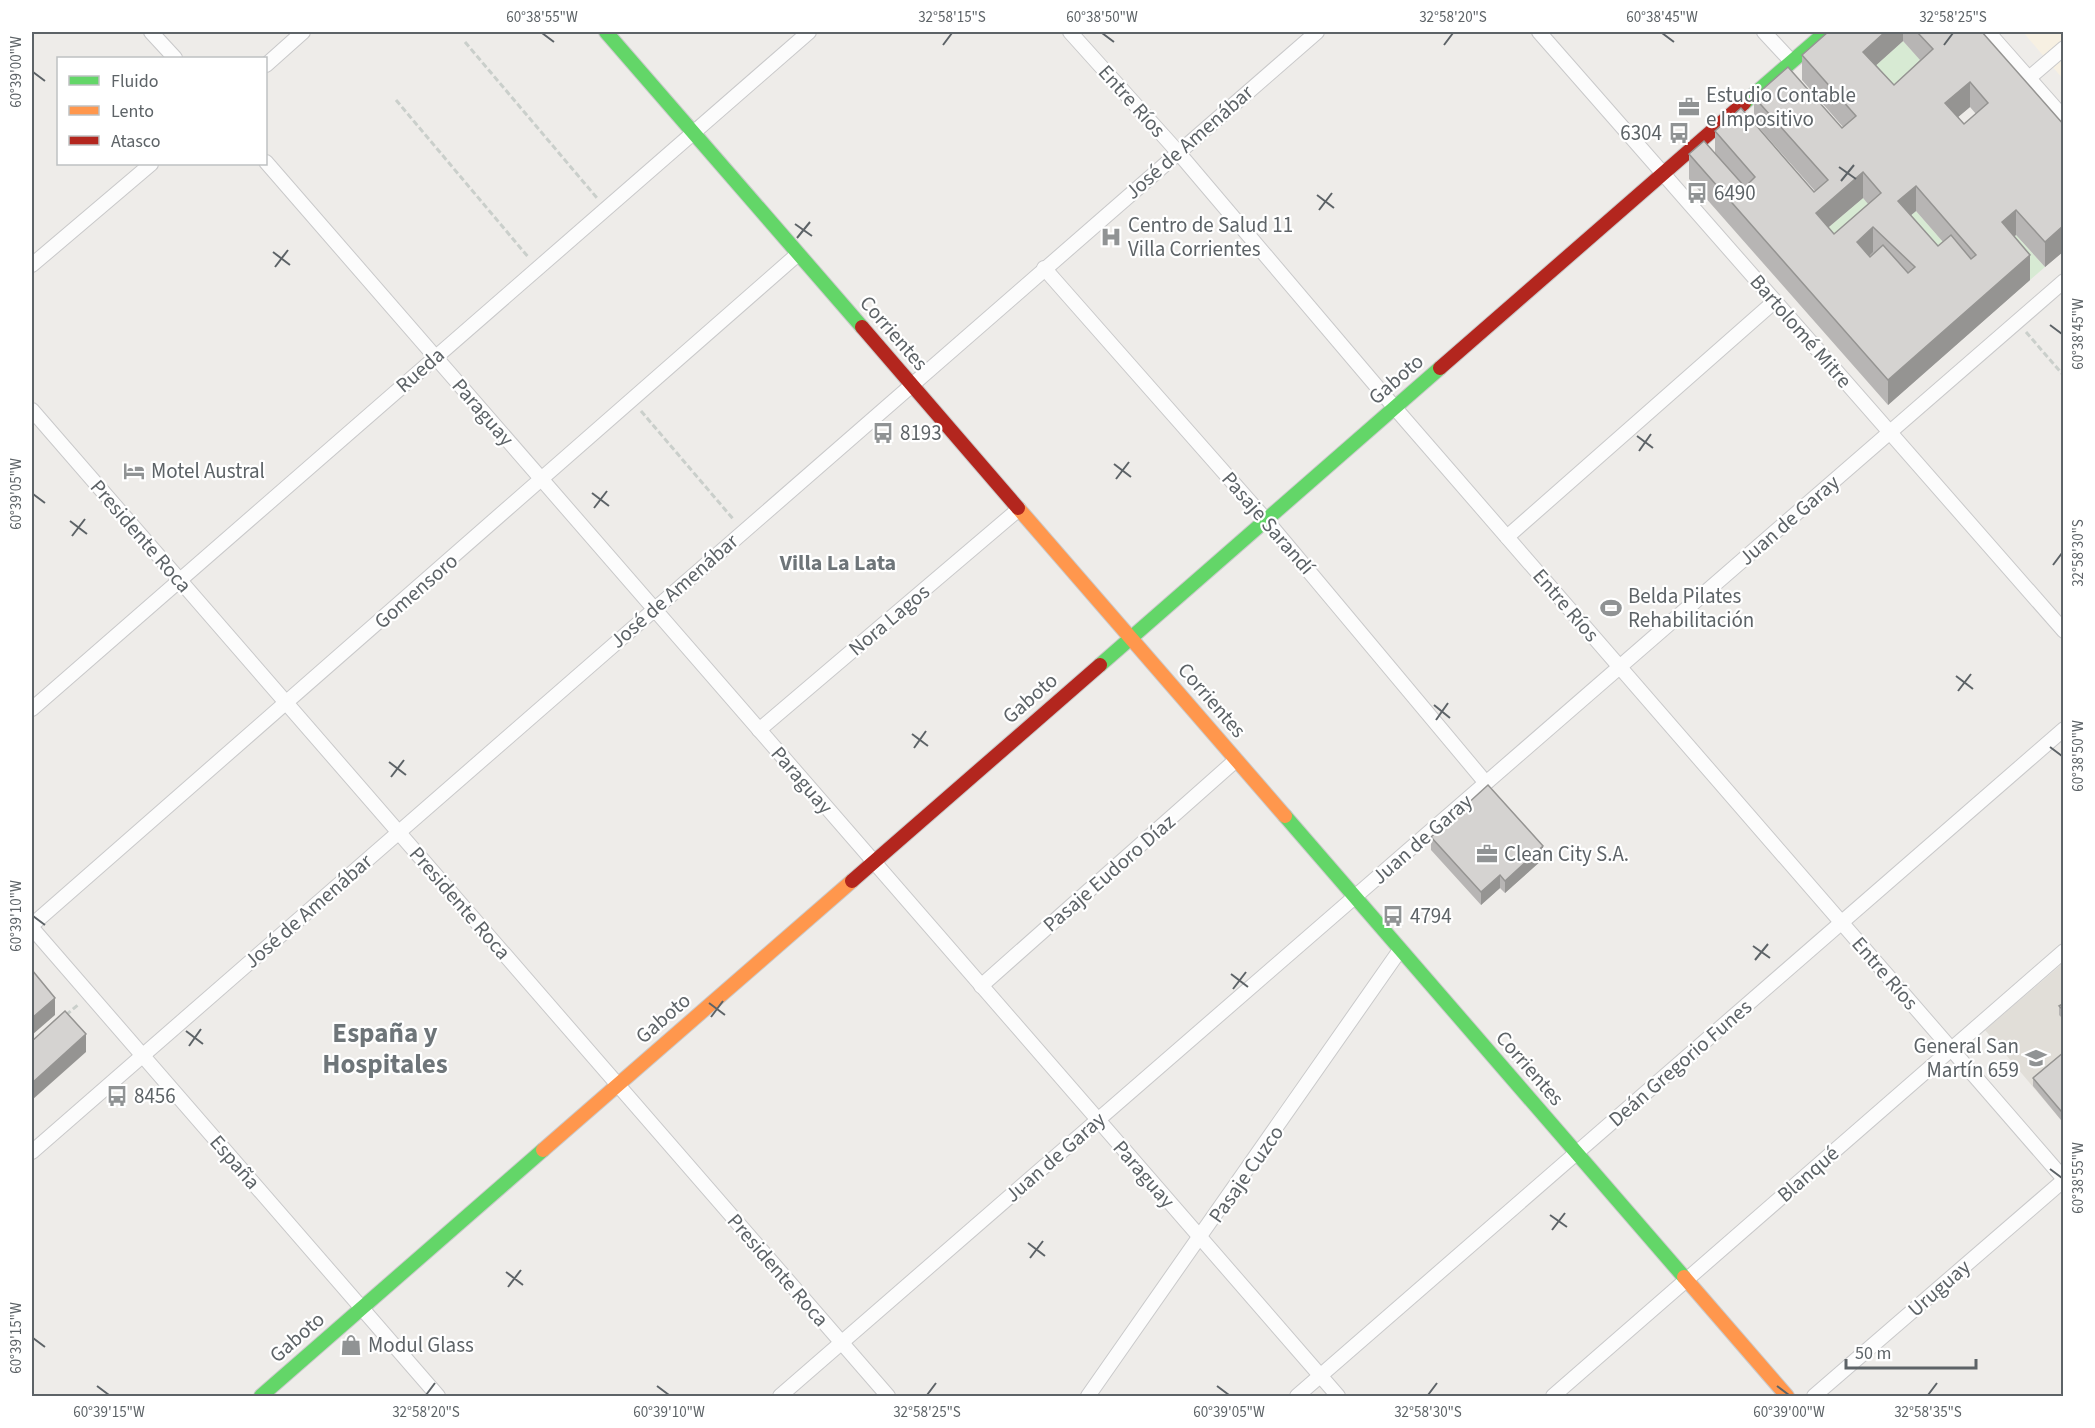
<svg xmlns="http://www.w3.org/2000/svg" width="2095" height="1428" viewBox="0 0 2095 1428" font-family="'Source Sans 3',sans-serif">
<rect width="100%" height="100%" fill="#eeece9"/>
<polygon fill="#f7f0e2" points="2023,32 2063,32 2063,79"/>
<polygon fill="#e1ded8" points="2063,963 2063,1118 2061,1120 1985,1030"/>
<g fill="#d7ead3">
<polygon points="1903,41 1933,74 1894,110 1863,77"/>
<polygon points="1863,198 1881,218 1834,259 1816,238"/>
<polygon points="1916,211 1976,280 1898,226"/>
<polygon points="2016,235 2045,267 2030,280 2002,247"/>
</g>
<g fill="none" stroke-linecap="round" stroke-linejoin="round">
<defs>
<g id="street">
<polyline points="151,32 175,58"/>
<polyline points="1070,32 1177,151 1395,408 2064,1179"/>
<polyline points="1539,32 2064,631"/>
<polyline points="1764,32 1791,61"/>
<polyline points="1988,32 2064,118"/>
<polyline points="266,65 303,32"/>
<polyline points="2029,78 2064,48"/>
<polyline points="266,162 1338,1396"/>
<polyline points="32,265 151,164"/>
<polyline points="1044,268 1266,520 1486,783"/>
<polyline points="32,410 888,1396"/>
<polyline points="1507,537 1775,301"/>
<polyline points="32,709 809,32"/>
<polyline points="759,730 1019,509"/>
<polyline points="32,925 798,254"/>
<polyline points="32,928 438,1396"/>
<polyline points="981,986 1236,760"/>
<polyline points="32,1152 1317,32"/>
<polyline points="780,1396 2064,281"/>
<polyline points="1088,1396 1400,950"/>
<polyline points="1297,1396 2064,729"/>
<polyline points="1553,1396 2064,951"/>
<polyline points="1814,1396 2064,1180"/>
</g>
<g id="fast">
<polyline points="606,32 862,327"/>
<polyline points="1744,103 1826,32"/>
<polyline points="1100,665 1440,368"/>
<polyline points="1285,816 1684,1277"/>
<polyline points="261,1396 543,1150"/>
</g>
<g id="slow">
<polyline points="1018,508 1285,816"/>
<polyline points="543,1150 852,881"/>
<polyline points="1684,1277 1787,1396"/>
</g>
<g id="jam">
<polyline points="862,327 1018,508"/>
<polyline points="1440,368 1744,103"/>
<polyline points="852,881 1100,665"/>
</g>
</defs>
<use href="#street" stroke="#c9c9ca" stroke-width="16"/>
<use href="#fast" stroke="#cacacb" stroke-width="16"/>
<use href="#slow" stroke="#cacacb" stroke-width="16"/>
<use href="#jam" stroke="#cacacb" stroke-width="16"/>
<g stroke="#cacfcb" stroke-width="3" stroke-dasharray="6 3" stroke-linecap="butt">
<polyline points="465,42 597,198"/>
<polyline points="396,100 529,258"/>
<polyline points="2026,332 2064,376"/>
<polyline points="641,411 734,520"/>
<polyline points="66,1015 79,1004"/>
</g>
<use href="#street" stroke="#fcfcfc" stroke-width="14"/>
<use href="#fast" stroke="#63d668" stroke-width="14"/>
<use href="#slow" stroke="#ff974d" stroke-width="14"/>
<use href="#jam" stroke="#b3261e" stroke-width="14"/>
</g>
<g fill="#b7b5b4" fill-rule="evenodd">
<path d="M1828 32H1982L2064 125V251L2045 267 2016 235 2014 236 2030 280 1888 405 1689 179V154L1715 153V131L1814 192 1815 191 1754 122V97L1842 128 1843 127 1802 80V55ZM1903 41 1920 60 1894 85 1876 65ZM1970 107 1976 114 1964 124 1958 117ZM1863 198 1868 204 1834 234 1828 227ZM1916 211 1943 242 1938 246 1911 215Z"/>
<polygon points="1431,837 1543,859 1505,893 1500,888 1481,905 1431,850"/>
<polygon points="2064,1003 2064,1020 2059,1015 2059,1006"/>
<polygon points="2064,1052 2064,1118 2061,1120 2033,1086 2033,1078"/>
</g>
<g fill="#959492">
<polygon points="1885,32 1903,32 1903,41 1863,77 1863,52"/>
<polygon points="1970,82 1970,107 1945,128 1945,103"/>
<polygon points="1863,172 1863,198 1816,238 1816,213"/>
<polygon points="1916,186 1916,211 1898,226 1898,201"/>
<polygon points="2016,210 2016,235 2002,247 2002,222"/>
<polygon points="2064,225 2064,251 2045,267 2045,242"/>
<polygon points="1873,227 1873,252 1857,268 1857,242"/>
<polygon points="2030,255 2030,280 1888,405 1888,380"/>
<polygon points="1543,846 1543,859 1505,893 1505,881"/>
<polygon points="1500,875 1500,888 1481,905 1481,892"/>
<polygon points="55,998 55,1015 32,1035 32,1018"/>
<polygon points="86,1034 86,1052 32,1100 32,1083"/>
<polygon points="2064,1109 2064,1118 2061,1120 2061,1111"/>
</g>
<g fill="#d5d3d1" stroke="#959492" stroke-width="1.5" fill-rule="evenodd">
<path d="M1828 32H1885L1863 52 1894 85 1933 49 1917 32H1982L2064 125V225L2045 242 2016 210 2002 222 2030 255 1888 380 1689 154 1704 141 1745 187 1755 177 1715 131 1741 108 1814 192 1828 180 1754 97 1788 67 1842 128 1856 116 1802 55ZM1970 82 1988 103 1964 124 1945 103ZM1863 172 1881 193 1834 234 1816 213ZM1916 186 1976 255 1971 259 1951 235 1938 246 1898 201ZM1873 227 1915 267 1908 273 1883 245 1870 257 1857 242Z"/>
<polygon points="1488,785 1543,846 1505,881 1500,875 1481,892 1431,837"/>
<polygon points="32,970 55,998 32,1018"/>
<polygon points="2064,1003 2064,1011 2059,1006"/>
<polygon points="65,1011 86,1034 32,1083 32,1041"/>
<polygon points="2064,1052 2064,1109 2061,1111 2033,1078"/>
</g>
<path fill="none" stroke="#5d6367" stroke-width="2" d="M542 33 554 42M1102 33 1114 42M1662 33 1674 42M943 45 952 33M1444 45 1453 33M1944 45 1953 33M33 72 45 81M1839 167 1856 179M1841 181 1854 165M1317 195 1334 208M1319 210 1332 193M795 224 812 236M797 238 810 222M273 252 290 265M275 267 288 250M2050 325 2062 334M1637 436 1653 448M1639 451 1651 434M1114 464 1131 477M1116 479 1129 462M592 493 609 506M33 494 45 503M594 508 607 491M70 521 87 534M72 536 85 519M2053 565 2062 553M1956 676 1973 689M1958 691 1971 674M1434 705 1450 718M1436 720 1448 703M912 734 928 746M2050 747 2062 756M914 748 926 731M389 762 406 775M391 777 404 760M33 916 45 925M1753 946 1770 958M1755 960 1768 944M1231 974 1248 987M1233 989 1246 972M709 1003 725 1015M711 1017 723 1001M186 1031 203 1044M189 1046 201 1029M2050 1169 2062 1178M1550 1215 1567 1227M1552 1230 1565 1213M1028 1243 1045 1256M1030 1258 1043 1241M506 1272 523 1285M508 1287 521 1270M33 1338 45 1347M97 1386 109 1395M657 1386 669 1395M1217 1386 1229 1395M1777 1386 1789 1395M426 1395 435 1383M927 1395 936 1383M1428 1395 1437 1383M1928 1395 1937 1383"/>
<defs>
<symbol id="office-bare" viewBox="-9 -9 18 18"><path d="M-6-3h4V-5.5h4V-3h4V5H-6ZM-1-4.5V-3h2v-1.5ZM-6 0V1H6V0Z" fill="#909394" stroke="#fff" stroke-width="2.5" paint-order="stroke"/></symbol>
<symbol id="bus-bare" viewBox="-9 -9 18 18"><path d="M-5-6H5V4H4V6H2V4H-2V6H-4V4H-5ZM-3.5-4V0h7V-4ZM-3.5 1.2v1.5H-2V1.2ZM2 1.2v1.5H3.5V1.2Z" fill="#909394" stroke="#fff" stroke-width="2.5" paint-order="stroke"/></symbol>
<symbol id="hospital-bare" viewBox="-9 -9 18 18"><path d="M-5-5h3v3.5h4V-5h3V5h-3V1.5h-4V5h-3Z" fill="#909394" stroke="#fff" stroke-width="2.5" paint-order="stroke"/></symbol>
<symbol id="hotel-bare" viewBox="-9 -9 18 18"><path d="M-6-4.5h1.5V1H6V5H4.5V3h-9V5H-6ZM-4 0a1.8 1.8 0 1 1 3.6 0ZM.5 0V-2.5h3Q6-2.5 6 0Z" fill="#909394" stroke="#fff" stroke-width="2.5" paint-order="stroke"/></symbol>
<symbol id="stadium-bare" viewBox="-9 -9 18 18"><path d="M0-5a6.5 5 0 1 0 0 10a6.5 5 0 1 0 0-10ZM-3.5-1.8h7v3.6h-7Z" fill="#909394" stroke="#fff" stroke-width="2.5" paint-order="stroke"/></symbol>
<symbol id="school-bare" viewBox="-9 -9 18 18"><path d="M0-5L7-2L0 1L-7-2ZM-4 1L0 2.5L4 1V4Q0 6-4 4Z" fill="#909394" stroke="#fff" stroke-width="2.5" paint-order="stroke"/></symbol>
<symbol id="shop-bare" viewBox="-9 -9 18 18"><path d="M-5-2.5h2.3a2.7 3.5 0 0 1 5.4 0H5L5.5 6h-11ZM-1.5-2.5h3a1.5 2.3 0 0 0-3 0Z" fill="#909394" stroke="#fff" stroke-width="2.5" paint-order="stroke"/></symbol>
</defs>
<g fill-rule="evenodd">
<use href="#office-bare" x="1674" y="92" width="30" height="30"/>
<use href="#bus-bare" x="1664" y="118" width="30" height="30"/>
<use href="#bus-bare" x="1682" y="178" width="30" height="30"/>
<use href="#hospital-bare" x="1096" y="222" width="30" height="30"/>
<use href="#bus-bare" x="868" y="418" width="30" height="30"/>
<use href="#hotel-bare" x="119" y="456" width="30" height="30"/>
<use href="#stadium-bare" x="1596" y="593" width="30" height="30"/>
<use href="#office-bare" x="1472" y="839" width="30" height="30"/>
<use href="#bus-bare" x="1378" y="901" width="30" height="30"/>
<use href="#school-bare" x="2021" y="1043" width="30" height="30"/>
<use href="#bus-bare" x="102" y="1081" width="30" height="30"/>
<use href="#shop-bare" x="336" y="1330" width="30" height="30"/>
</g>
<g text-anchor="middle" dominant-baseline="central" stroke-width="4.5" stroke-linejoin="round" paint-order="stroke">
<g font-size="21" fill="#5d6367" stroke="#fff" text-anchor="start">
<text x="1706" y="95">Estudio Contable<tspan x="1706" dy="24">e Impositivo</tspan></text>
<text x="1662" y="133" text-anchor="end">6304</text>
<text x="1714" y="193">6490</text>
<text x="1128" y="225">Centro de Salud 11<tspan x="1128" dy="24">Villa Corrientes</tspan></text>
<text x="900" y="433">8193</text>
<text x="151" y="471">Motel Austral</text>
<text x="1628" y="596">Belda Pilates<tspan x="1628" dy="24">Rehabilitación</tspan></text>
<text x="1504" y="854">Clean City S.A.</text>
<text x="1410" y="916">4794</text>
<text x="2019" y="1046" text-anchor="end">General San<tspan x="2019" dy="24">Martín 659</tspan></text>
<text x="134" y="1096">8456</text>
<text x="368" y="1345">Modul Glass</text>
</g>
<g font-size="21" fill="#5d6367" stroke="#fff">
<text transform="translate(1132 101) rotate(48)">Entre Ríos</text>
<text transform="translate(1189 142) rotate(-41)">José de Amenábar</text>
<text transform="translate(1801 331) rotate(49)">Bartolomé Mitre</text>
<text transform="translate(894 333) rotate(49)">Corrientes</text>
<text transform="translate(420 370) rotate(-41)">Rueda</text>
<text transform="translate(1396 379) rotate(-41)">Gaboto</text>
<text transform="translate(483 412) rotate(49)">Paraguay</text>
<text transform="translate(1789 520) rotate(-41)">Juan de Garay</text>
<text transform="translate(1268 523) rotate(49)">Pasaje Sarandí</text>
<text transform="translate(141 536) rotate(49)">Presidente Roca</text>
<text transform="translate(416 591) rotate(-41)">Gomensoro</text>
<text transform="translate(674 591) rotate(-41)">José de Amenábar</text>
<text transform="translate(1566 605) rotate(49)">Entre Ríos</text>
<text transform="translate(889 620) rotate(-40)">Nora Lagos</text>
<text transform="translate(1030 698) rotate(-41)">Gaboto</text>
<text transform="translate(1212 700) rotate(49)">Corrientes</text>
<text transform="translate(802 780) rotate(49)">Paraguay</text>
<text transform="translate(1422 839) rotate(-41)">Juan de Garay</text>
<text transform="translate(1109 873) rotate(-41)">Pasaje Eudoro Díaz</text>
<text transform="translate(460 903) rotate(49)">Presidente Roca</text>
<text transform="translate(308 911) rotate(-41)">José de Amenábar</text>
<text transform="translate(1885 973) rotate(49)">Entre Ríos</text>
<text transform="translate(663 1018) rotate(-41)">Gaboto</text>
<text transform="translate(1680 1063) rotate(-41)">Deán Gregorio Funes</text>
<text transform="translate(1530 1068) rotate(49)">Corrientes</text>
<text transform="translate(1055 1157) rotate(-41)">Juan de Garay</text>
<text transform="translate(235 1162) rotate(49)">España</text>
<text transform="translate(1144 1174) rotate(49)">Paraguay</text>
<text transform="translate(1246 1174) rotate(-55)">Pasaje Cuzco</text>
<text transform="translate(1808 1174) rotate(-41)">Blanqué</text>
<text transform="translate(778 1270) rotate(49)">Presidente Roca</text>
<text transform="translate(1939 1288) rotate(-41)">Uruguay</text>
<text transform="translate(297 1337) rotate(-41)">Gaboto</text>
</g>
<g font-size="22" font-weight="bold" fill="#6e7579" stroke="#fff">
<text x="838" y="563">Villa La Lata</text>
</g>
<g font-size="27" font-weight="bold" fill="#6e7579" stroke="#fff">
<text x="385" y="1033">España y<tspan x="385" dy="31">Hospitales</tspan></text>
</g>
</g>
<rect width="2095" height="1428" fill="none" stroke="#ffffff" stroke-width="66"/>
<rect x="57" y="57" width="210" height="108" fill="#ffffff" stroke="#bec1c2" stroke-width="1.5"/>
<rect x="69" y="76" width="30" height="9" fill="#63d668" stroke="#bec1c2" stroke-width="1.5"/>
<text x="111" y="87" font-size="18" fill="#5d6367">Fluido</text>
<rect x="69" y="106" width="30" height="9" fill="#ff974d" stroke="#bec1c2" stroke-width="1.5"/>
<text x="111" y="117" font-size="18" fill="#5d6367">Lento</text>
<rect x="69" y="136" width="30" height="9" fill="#b3261e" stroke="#bec1c2" stroke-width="1.5"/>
<text x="111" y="147" font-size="18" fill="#5d6367">Atasco</text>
<path d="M1846 1359v9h130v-9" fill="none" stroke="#5d6367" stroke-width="3"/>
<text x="1855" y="1359" font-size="18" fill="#5d6367" stroke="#ffffff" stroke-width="4.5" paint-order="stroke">50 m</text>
<rect x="33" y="33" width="2029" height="1362" fill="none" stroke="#5d6367" stroke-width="2"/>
<g font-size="15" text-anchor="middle" fill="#5d6367">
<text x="542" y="22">60°38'55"W</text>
<text x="952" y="22">32°58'15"S</text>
<text x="1102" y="22">60°38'50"W</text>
<text x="1453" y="22">32°58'20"S</text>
<text x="1662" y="22">60°38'45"W</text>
<text x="1953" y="22">32°58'25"S</text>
<text transform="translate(16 72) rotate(-90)" y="5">60°39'00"W</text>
<text transform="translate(2078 334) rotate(-90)" y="5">60°38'45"W</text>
<text transform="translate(16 494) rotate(-90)" y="5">60°39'05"W</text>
<text transform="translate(2078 553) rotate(-90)" y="5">32°58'30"S</text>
<text transform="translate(2078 756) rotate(-90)" y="5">60°38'50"W</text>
<text transform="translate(16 916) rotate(-90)" y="5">60°39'10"W</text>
<text transform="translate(2078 1178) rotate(-90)" y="5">60°38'55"W</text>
<text transform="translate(16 1338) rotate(-90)" y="5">60°39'15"W</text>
<text x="109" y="1417">60°39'15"W</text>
<text x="426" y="1417">32°58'20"S</text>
<text x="669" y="1417">60°39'10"W</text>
<text x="927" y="1417">32°58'25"S</text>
<text x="1229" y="1417">60°39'05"W</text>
<text x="1428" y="1417">32°58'30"S</text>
<text x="1789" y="1417">60°39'00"W</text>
<text x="1928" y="1417">32°58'35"S</text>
</g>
</svg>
